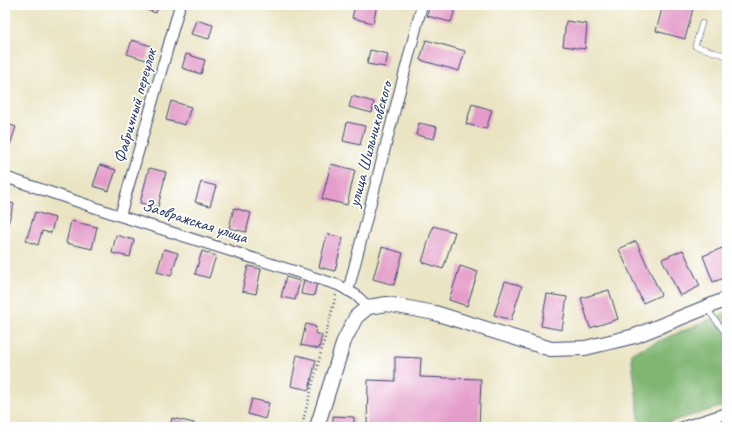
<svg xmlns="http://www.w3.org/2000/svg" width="732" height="432" viewBox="0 0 732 432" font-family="Caveat,sans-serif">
<rect width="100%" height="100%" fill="#fff"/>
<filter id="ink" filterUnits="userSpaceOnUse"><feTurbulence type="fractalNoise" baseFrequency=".025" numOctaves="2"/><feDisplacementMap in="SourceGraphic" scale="8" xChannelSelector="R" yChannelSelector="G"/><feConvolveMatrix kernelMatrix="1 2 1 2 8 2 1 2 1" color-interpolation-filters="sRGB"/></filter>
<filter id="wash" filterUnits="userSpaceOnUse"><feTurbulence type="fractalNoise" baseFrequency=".012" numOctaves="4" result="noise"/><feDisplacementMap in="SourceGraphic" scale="16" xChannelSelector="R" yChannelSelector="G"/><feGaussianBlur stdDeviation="0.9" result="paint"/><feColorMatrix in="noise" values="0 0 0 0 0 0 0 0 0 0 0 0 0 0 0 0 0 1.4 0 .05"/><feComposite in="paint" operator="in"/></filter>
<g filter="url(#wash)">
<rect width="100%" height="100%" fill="#eae4c3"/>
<polygon fill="#80b672" stroke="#4e7268" points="727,312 727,405 653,427 640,427 631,353"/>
<g id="blocks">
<g fill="#e49dca">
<polygon points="134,5 159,5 156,13 134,6"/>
<polygon points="355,5 377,5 373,23 352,18"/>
<polygon points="430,5 438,5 455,9 451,22 427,16"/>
<polygon points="663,5 694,5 685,39 656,31"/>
<polygon points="196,20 213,25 209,39 191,34"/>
<polygon points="566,21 587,24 585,49 563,46"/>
<polygon points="132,40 151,46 146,60 127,54"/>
<polygon points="426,40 465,51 459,71 420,60"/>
<polygon points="370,50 388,54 385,67 367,64"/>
<polygon points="186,54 205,60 201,74 182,68"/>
<polygon points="352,96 374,102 372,113 349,107"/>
<polygon points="171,101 191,107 185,125 166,120"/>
<polygon points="472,104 492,110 486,129 466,124"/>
<polygon points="347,122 365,126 360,145 343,141"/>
<polygon points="5,123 16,127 5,160"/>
<polygon points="419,123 437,127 434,139 416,135"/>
<polygon points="331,164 355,170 347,205 322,199"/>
<polygon points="100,165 116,170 109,191 93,186"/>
<polygon points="149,168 166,172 158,207 140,203"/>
<polygon points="201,182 216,186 210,206 195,202"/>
<polygon points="5,201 14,204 5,233"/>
<polygon points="234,208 251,213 246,232 229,228"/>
<polygon points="35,212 55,218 51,233 42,231 38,245 26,241"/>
<polygon points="71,221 97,227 92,249 66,243"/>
<polygon points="433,226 455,232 443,269 422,262"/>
<polygon points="327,234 343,238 335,271 319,267"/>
<polygon points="116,235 134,240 130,257 112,253"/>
<polygon points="636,241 661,295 643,303 619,249"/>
<polygon points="382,247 403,253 394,285 373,279"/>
<polygon points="722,248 727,260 727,277 713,282 703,256"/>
<polygon points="164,249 178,253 171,276 157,272"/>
<polygon points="683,250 700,286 680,296 662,259"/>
<polygon points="202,251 216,256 209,278 195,274"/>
<polygon points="248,266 261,269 256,294 242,291"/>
<polygon points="460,266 478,272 467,306 449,300"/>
<polygon points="286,277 300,281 295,300 281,297"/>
<polygon points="304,280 317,282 314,296 301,294"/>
<polygon points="505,281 522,286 511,320 494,315"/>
<polygon points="609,290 618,319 590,328 581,298"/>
<polygon points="547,294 567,297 562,330 541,326"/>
<polygon points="306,324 316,327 315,333 322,335 319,349 301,345"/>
<polygon points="297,355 316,360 309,390 291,386"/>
<polygon points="395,357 421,358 420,377 481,379 479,427 367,427 368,380 395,381"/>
<polygon points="252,399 269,403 265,419 248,414"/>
<polygon points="333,416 354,417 354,427 333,427"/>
<polygon points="172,418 194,423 193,427 170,427"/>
</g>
</g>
</g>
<g filter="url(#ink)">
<use href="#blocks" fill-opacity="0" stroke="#3a4a6d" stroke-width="1"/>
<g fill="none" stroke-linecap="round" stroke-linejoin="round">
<defs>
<g id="service">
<polyline points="702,23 695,46 727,56"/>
<polyline points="707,309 727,335"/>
</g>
<g id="minor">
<polyline points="5,177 120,216 338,285 356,295 368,307"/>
<polyline points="120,216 180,5"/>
<polyline points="348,291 422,5"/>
<polyline points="683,427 727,413"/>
</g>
<polyline id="secondary" points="317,427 344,341 356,317 368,307 387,304 435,313 551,349 585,348 635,336 727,299"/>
</defs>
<use href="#service" stroke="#3a4a6d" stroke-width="6"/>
<use href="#minor" stroke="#3a4a6d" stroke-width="12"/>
<use href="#secondary" stroke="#3a4a6d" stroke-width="16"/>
<polyline stroke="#3a4a6d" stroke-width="2.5" stroke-dasharray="1 3" stroke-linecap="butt" points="300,427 302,425 336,295"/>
<use href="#service" stroke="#fff" stroke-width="5"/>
<use href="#minor" stroke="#fff" stroke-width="10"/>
<use href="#secondary" stroke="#fff" stroke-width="14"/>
</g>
</g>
<g text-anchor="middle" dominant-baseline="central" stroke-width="3.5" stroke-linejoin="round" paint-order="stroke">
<g font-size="17" fill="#1b2f5e" stroke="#fff">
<text transform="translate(135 106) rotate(-74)">Фабричный переулок</text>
<text transform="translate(370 144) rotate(-75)">улица Шильниковского</text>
<text transform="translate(195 221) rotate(18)">Заовражская улица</text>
</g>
</g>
<rect width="732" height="432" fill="none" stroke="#fff" stroke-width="20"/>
</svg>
